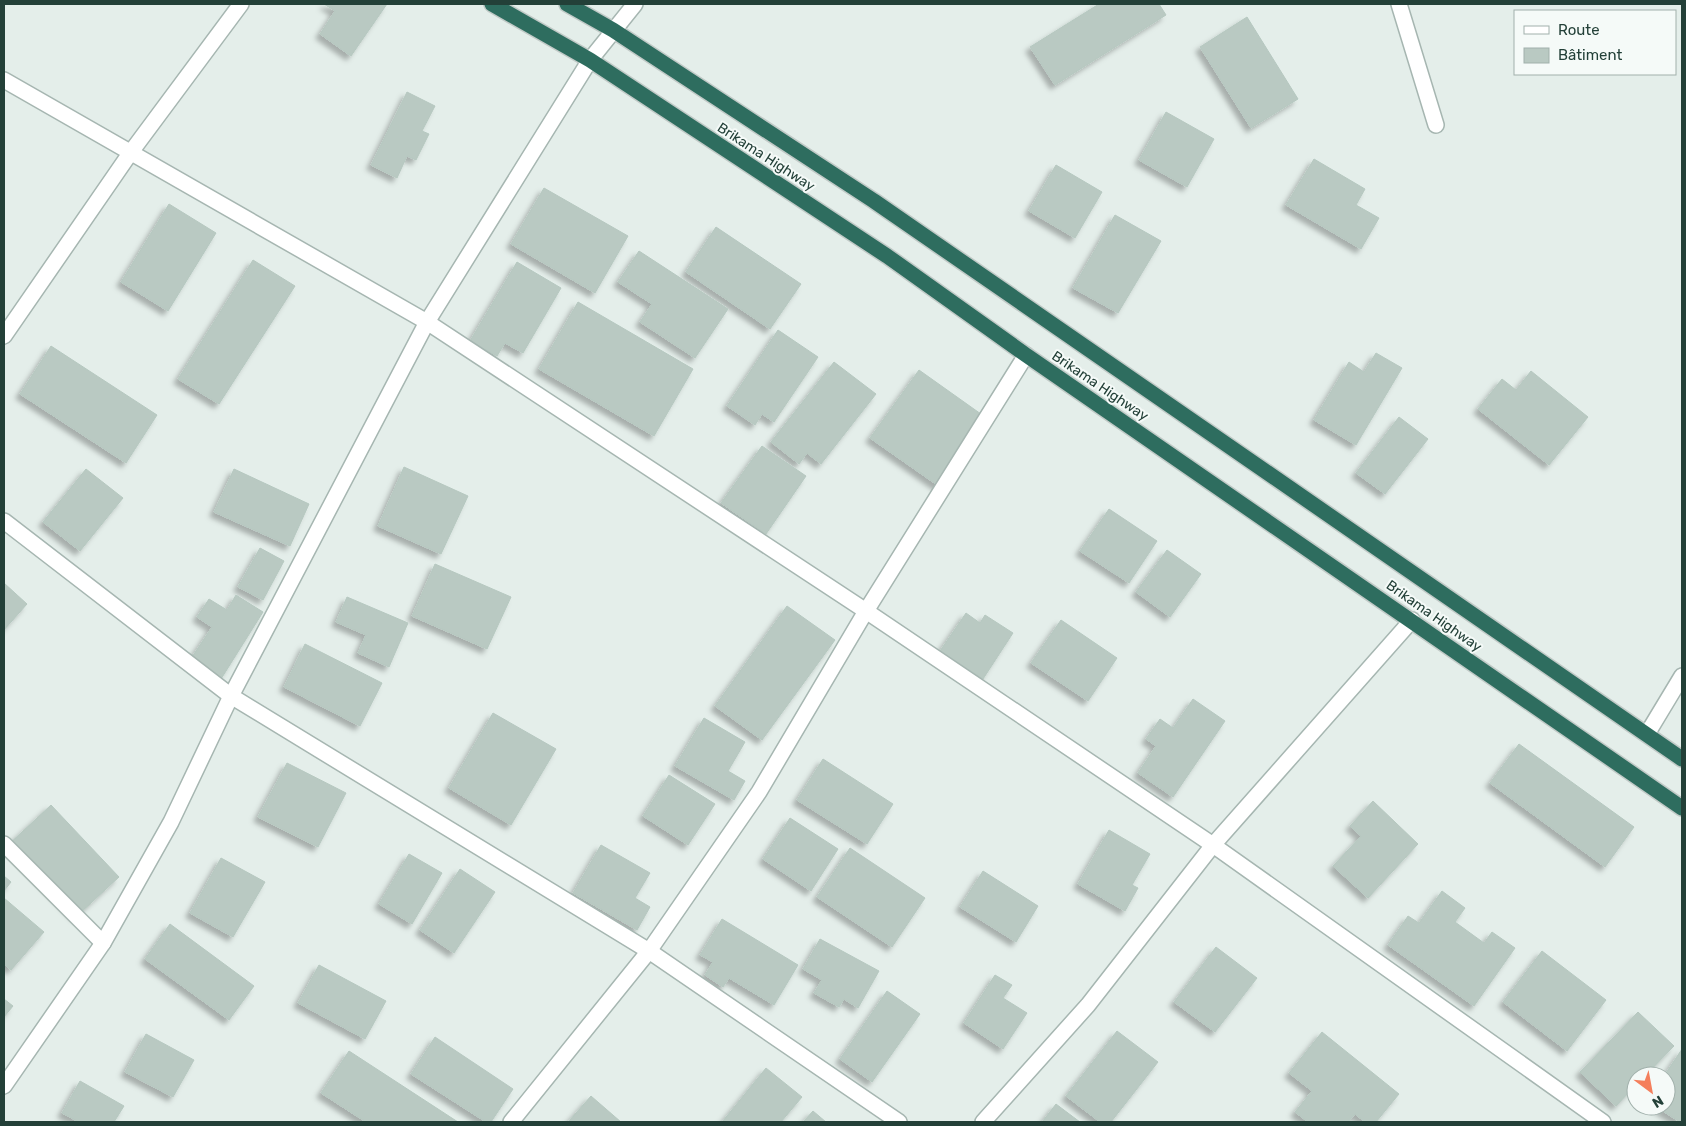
<svg xmlns="http://www.w3.org/2000/svg" width="1686" height="1126" viewBox="0 0 1686 1126" font-family="Rubik,sans-serif">
<defs>
<filter id="shadow"><feDropShadow dx="-4.5" dy="4.5" stdDeviation="2.5" flood-color="#0004"/></filter>
</defs>
<rect width="100%" height="100%" fill="#e4eeea"/>
<g fill="#b9c9c2" stroke="#b6c8c0" filter="url(#shadow)">
<polygon points="324,4 387,4 351,56 320,34 335,11"/>
<polygon points="1099,4 1159,4 1166,15 1055,85 1030,47"/>
<polygon points="1247,17 1298,99 1251,128 1200,47"/>
<polygon points="407,92 435,106 422,131 429,134 416,160 407,156 397,178 371,165"/>
<polygon points="1166,112 1214,139 1187,187 1139,160"/>
<polygon points="1314,159 1365,189 1356,205 1379,218 1361,249 1286,205"/>
<polygon points="1056,165 1102,192 1075,238 1029,211"/>
<polygon points="544,188 628,236 595,293 511,244"/>
<polygon points="169,204 216,233 168,311 121,282"/>
<polygon points="1115,215 1161,241 1118,313 1073,288"/>
<polygon points="716,227 801,284 770,329 686,272"/>
<polygon points="639,251 728,309 695,358 640,322 652,304 618,282"/>
<polygon points="253,260 295,286 219,404 178,379"/>
<polygon points="517,262 561,288 523,353 505,343 497,356 470,341"/>
<polygon points="578,302 693,369 654,436 539,369"/>
<polygon points="778,330 818,357 774,422 762,414 755,425 727,406"/>
<polygon points="51,346 157,415 126,463 20,394"/>
<polygon points="1376,353 1402,368 1356,445 1314,420 1349,362 1364,372"/>
<polygon points="834,362 876,394 821,464 807,453 799,464 771,442"/>
<polygon points="919,370 988,419 940,487 870,438"/>
<polygon points="1531,371 1588,417 1549,465 1478,409 1502,379 1516,390"/>
<polygon points="1399,417 1428,439 1385,494 1356,473"/>
<polygon points="762,446 806,476 766,534 721,503"/>
<polygon points="404,467 468,496 441,554 378,526"/>
<polygon points="86,469 123,498 80,551 43,522"/>
<polygon points="234,469 309,504 290,546 214,512"/>
<polygon points="1109,509 1157,541 1129,583 1080,551"/>
<polygon points="260,548 284,561 263,600 238,587"/>
<polygon points="1167,550 1201,574 1170,617 1136,592"/>
<polygon points="435,564 511,597 487,649 412,616"/>
<polygon points="4,583 27,604 4,630"/>
<polygon points="236,595 263,612 221,679 190,660 212,627 197,617 209,599 227,610"/>
<polygon points="347,597 408,623 389,667 358,653 366,635 336,622"/>
<polygon points="787,606 835,640 762,740 715,706"/>
<polygon points="966,613 980,623 985,615 1013,633 983,679 940,651"/>
<polygon points="1061,620 1117,658 1088,701 1031,663"/>
<polygon points="305,644 382,683 360,726 284,687"/>
<polygon points="1193,699 1225,721 1173,797 1138,773 1156,746 1146,739 1160,719 1173,728"/>
<polygon points="493,713 556,749 511,825 449,788"/>
<polygon points="704,718 745,742 728,771 745,781 734,800 675,766"/>
<polygon points="1519,744 1634,827 1605,867 1490,783"/>
<polygon points="823,759 893,804 867,844 797,800"/>
<polygon points="287,763 346,793 318,847 258,817"/>
<polygon points="669,775 715,804 688,845 643,816"/>
<polygon points="1373,801 1418,844 1368,898 1333,866 1361,836 1350,826"/>
<polygon points="51,805 119,877 77,916 9,844"/>
<polygon points="790,818 838,849 811,891 763,859"/>
<polygon points="1109,830 1150,854 1132,885 1138,888 1125,911 1078,884"/>
<polygon points="601,845 650,873 635,898 650,907 637,930 573,893"/>
<polygon points="850,848 925,898 892,947 817,897"/>
<polygon points="409,854 442,873 412,924 379,904"/>
<polygon points="221,858 265,882 233,937 190,913"/>
<polygon points="460,869 495,892 454,953 420,930"/>
<polygon points="983,871 1038,906 1016,942 960,907"/>
<polygon points="4,876 11,882 4,891"/>
<polygon points="1442,891 1465,908 1455,922 1484,943 1492,932 1515,948 1474,1006 1388,945 1408,916 1419,923"/>
<polygon points="4,898 44,932 11,970 4,964"/>
<polygon points="722,919 798,965 774,1005 729,978 723,987 705,975 713,962 700,955"/>
<polygon points="170,924 254,986 229,1020 145,959"/>
<polygon points="820,939 879,971 858,1008 844,999 839,1007 814,993 822,980 803,969"/>
<polygon points="1216,947 1257,978 1215,1032 1174,1002"/>
<polygon points="1542,951 1606,1000 1567,1051 1503,1002"/>
<polygon points="319,965 386,1001 365,1039 298,1003"/>
<polygon points="995,975 1012,985 1003,998 1027,1013 1003,1049 964,1023"/>
<polygon points="887,991 920,1014 872,1082 840,1059"/>
<polygon points="4,999 13,1006 4,1017"/>
<polygon points="1638,1012 1674,1046 1645,1076 1636,1076 1636,1085 1616,1106 1580,1072"/>
<polygon points="1117,1031 1158,1062 1111,1122 1100,1122 1066,1096"/>
<polygon points="1322,1032 1399,1094 1376,1122 1365,1122 1355,1114 1348,1122 1308,1122 1295,1112 1312,1091 1289,1073"/>
<polygon points="146,1034 194,1060 173,1097 125,1072"/>
<polygon points="435,1037 513,1089 491,1122 486,1122 411,1074"/>
<polygon points="1682,1049 1682,1122 1680,1122 1655,1106 1666,1106 1666,1076 1664,1076"/>
<polygon points="349,1051 458,1122 366,1122 321,1093"/>
<polygon points="766,1068 802,1097 781,1122 722,1122"/>
<polygon points="80,1081 124,1106 114,1122 79,1122 62,1113"/>
<polygon points="591,1096 621,1122 568,1122"/>
<polygon points="1056,1104 1080,1122 1042,1122"/>
<polygon points="813,1111 826,1122 803,1122"/>
</g>
<g fill="none" stroke-linecap="round" stroke-linejoin="round">
<defs>
<g id="minor">
<polyline points="1399,4 1436,125"/>
<polyline points="4,80 427,322 866,611 1213,845 1603,1122"/>
<polyline points="4,336 131,152 241,4"/>
<polyline points="4,521 231,696 649,951 899,1122"/>
<polyline points="1647,734 1682,676"/>
<polyline points="4,844 103,943"/>
<polyline points="4,1086 103,943 171,822 231,696 427,322 590,60 635,4"/>
<polyline points="511,1122 649,951 759,792 866,611 1026,355"/>
<polyline points="983,1122 1088,1005 1213,845 1412,620"/>
</g>
<g id="highway">
<polyline points="492,4 590,60 887,256 1026,355 1682,808"/>
<polyline points="567,4 613,30 874,201 1682,759"/>
</g>
</defs>
<use href="#minor" stroke="#a6b6b1" stroke-width="18"/>
<use href="#highway" stroke="#c1cac7" stroke-width="18"/>
<use href="#minor" stroke="#fff" stroke-width="15"/>
<use href="#highway" stroke="#2e6d5f" stroke-width="15"/>
</g>
<g text-anchor="middle" dominant-baseline="central" stroke-width="4" stroke-linejoin="round" paint-order="stroke">
<g font-size="14" fill="#234038" stroke="#f5faf8">
<text transform="translate(766 157) rotate(33)">Brikama Highway</text>
<text transform="translate(1100 386) rotate(34)">Brikama Highway</text>
<text transform="translate(1434 616) rotate(35)">Brikama Highway</text>
</g>
</g>
<rect width="1686" height="1126" fill="none" stroke="#234038" stroke-width="10"/>
<rect x="1514" y="10" width="162" height="65" fill="#f5faf8" stroke="#a1b0ab"/>
<rect x="1524" y="26" width="25" height="8" fill="#ffffff" stroke="#a1b0ab"/>
<text x="1558" y="35" font-size="15" fill="#234038">Route</text>
<rect x="1524" y="48" width="25" height="15" fill="#b9c9c2" stroke="#a1b0ab"/>
<text x="1558" y="60" font-size="15" fill="#234038">Bâtiment</text>
<g transform="translate(1651 1091) rotate(148)"><circle r="24" fill="#f5faf8" stroke="#a1b0ab"/>
<path d="M0-4L9 19L0 12L-9 19Z" fill="#f47f5c"/>
<text y="-8" font-size="14" font-weight="bold" text-anchor="middle" fill="#234038">N</text>
</g>
</svg>
